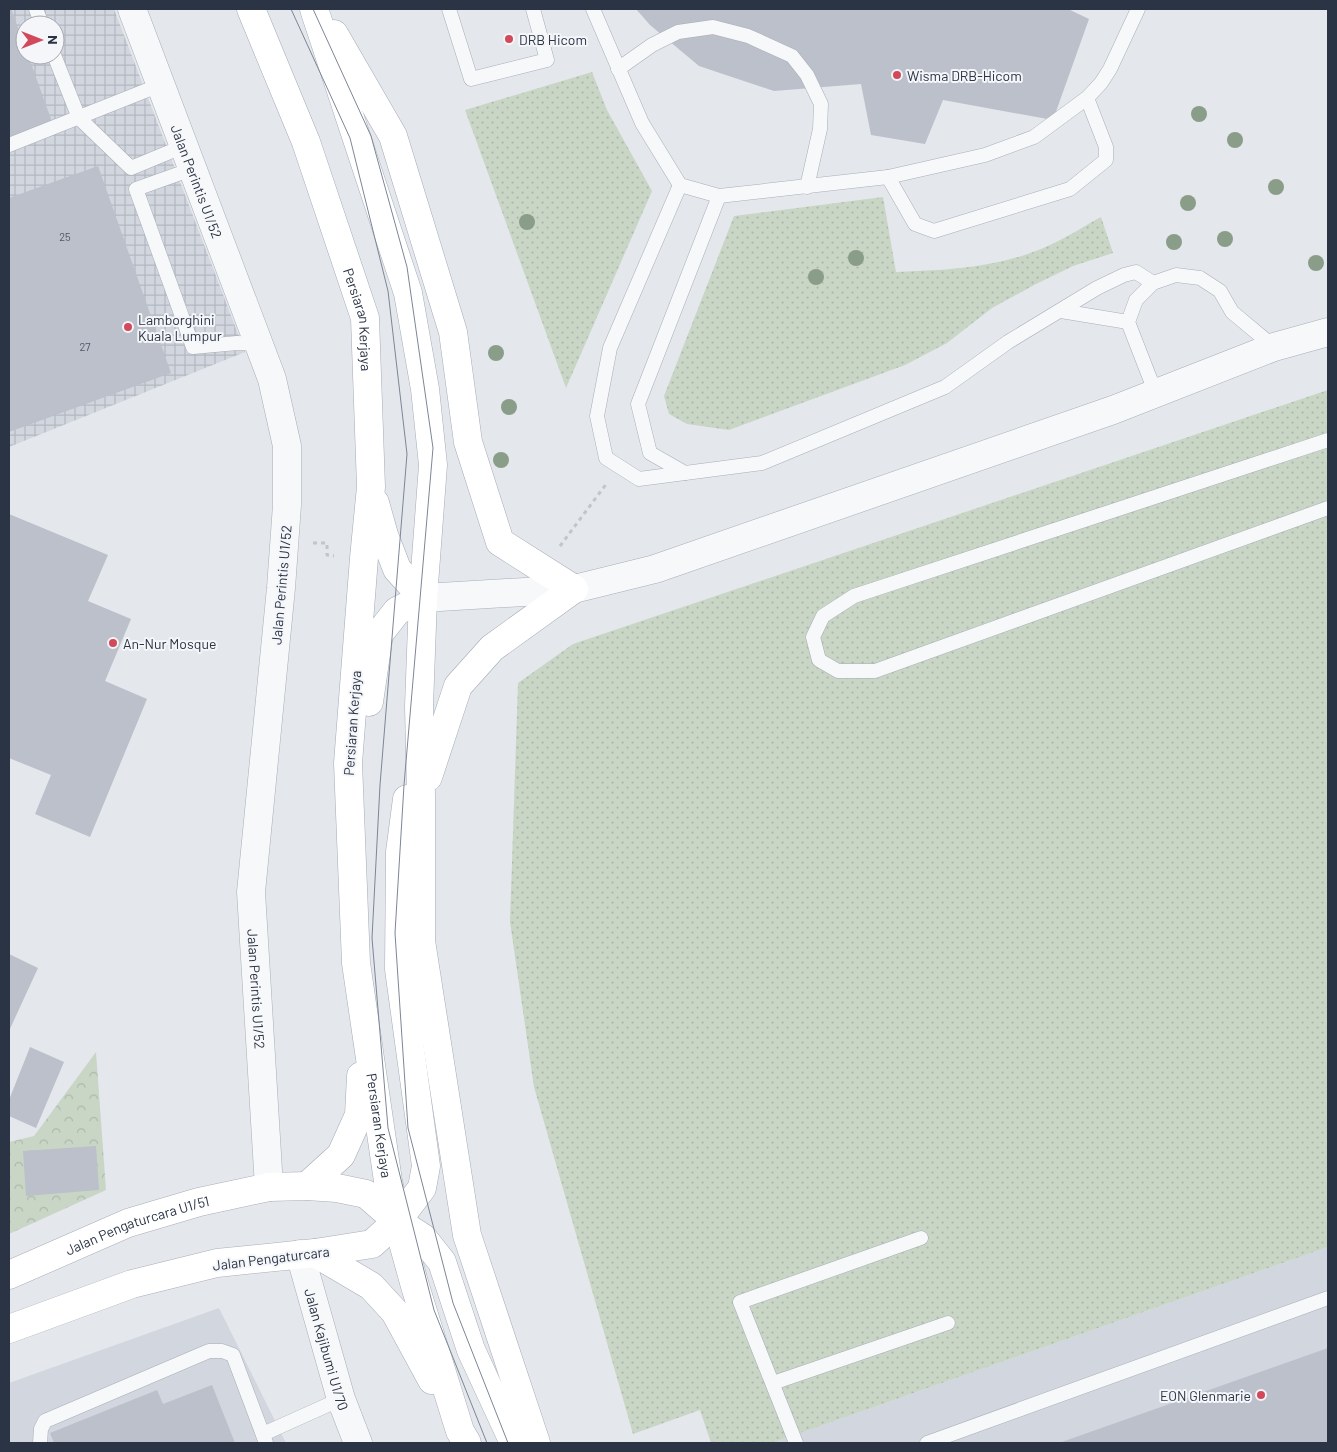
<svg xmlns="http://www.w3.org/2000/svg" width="1337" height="1452" viewBox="0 0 1337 1452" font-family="Barlow,sans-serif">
<defs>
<pattern id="industrial-grid" width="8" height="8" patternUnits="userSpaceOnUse" patternTransform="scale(1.25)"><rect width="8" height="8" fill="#d2d6de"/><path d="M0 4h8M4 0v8" fill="none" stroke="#b4b8c0"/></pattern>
<pattern id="grass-dots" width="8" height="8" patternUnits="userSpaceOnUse" patternTransform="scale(1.25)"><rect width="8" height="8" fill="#c9d6c5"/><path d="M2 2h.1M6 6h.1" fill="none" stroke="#adb8ab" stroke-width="1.8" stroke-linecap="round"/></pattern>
<pattern id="forest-crowns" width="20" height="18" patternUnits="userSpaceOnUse" patternTransform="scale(1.25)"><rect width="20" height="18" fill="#c9d6c5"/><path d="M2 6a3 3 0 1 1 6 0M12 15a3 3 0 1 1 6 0" fill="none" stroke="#adb8ab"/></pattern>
</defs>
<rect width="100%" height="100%" fill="#e4e7ec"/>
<g fill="#d2d6de">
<polygon points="1328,1247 1328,1443 772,1443"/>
<polygon points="219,1308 286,1443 9,1443 9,1383"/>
</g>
<path fill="url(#industrial-grid)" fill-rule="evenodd" d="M9 9H114L245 352 9 447ZM25 25H55V55H25Z"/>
<g fill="url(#grass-dots)">
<polygon points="592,72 607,110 652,191 566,388 465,110"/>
<path d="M883 197 896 272C950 270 1000 268 1050 245 1068 237 1084 226 1101 217L1113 253 1073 266 1036 284 992 308 947 343 905 365 729 430 687 424 669 414 664 396 734 216Z"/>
<polygon points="1328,390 1328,1247 772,1443 711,1443 700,1410 633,1434 534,1087 510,922 518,683 573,644"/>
</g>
<polygon fill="url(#forest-crowns)" points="96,1052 106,1190 9,1234 9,1142 34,1136"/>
<g fill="#bbc0ca">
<polygon points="9,9 11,9 25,47 25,55 28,55 52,122 9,138"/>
<polygon points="636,9 1068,9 1089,19 1053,120 943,100 925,144 871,135 861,84 774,91 699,66 650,25"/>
<polygon points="98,166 171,373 9,432 9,198"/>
<polygon points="9,514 108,555 88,601 131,619 105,681 147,699 90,837 35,814 51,775 9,758"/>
<polygon points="9,954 38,968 9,1031"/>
<polygon points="30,1047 64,1062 36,1128 9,1116 9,1100"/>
<polygon points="96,1146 99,1190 26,1196 23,1151"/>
<polygon points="1328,1348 1328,1443 1059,1443"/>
<polygon points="212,1385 235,1443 54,1443 50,1433 157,1390 163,1404"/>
</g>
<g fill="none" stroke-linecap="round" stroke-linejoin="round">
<defs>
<g id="lane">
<polyline points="36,9 42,25"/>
<polyline points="449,9 471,79 547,60 533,9"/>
<polyline points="593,9 642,123 680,185 719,196 888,177 985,155 1034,137 1087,98 1101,83 1110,69 1138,9"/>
<polyline points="54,55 79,118 131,168 184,146"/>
<polyline points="618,69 652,45 678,32 713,27 748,36 792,56 807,75 821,104 820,129 807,187"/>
<polyline points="9,145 160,85"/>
<polyline points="192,169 136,189 193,347 237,343 259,344"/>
<polyline points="888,177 915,224 934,231 1070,189 1106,160 1106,147 1087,98"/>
<polyline points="680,185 610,348 597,416 606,458 639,479 762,463 945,387 1008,342 1097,288 1124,275 1136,272 1153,283"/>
<polyline points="1061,311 1128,322"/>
<polyline points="1156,394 1128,322 1136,300 1153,283 1176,275 1200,278 1220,291 1232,312 1274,347"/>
<polyline points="1328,440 854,596 823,616 813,637 819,660 838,671 875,671 1328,508"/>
<polyline points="685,473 650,453 638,404 719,196"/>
<polyline points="773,1383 948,1323"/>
<polyline points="263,1434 341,1399"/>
<polyline points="40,1443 41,1429 45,1421 209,1351 222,1351 233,1355 266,1443"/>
<polyline points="796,1443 740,1302 921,1238"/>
<polyline points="927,1443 1328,1298"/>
</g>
<g id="street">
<path id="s1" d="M132 9 272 379 287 446V505L281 588 251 892 269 1187"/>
<polyline points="423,598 574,589 655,569 1113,410 1274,347 1328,332"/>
<path id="s2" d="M300 1254 341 1399 358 1443"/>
</g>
<g id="secondary">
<path id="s3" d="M9 1275 128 1223 199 1202 269 1187 307 1186 337 1188 366 1194 397 1221 372 1244 315 1253 217 1263 132 1284 9 1329"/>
</g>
<g id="primary">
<path id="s4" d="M251 9 306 142 365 318 371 487 364 558 348 763 356 963 388 1181 397 1221 415 1286 460 1431 467 1443"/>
<polyline points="314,9 408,293 425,389 433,465 423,598 419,706 421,797 421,941 467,1235 536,1443"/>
<polyline points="334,34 393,136 453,332 468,442 500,542 574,589 492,648 458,686 428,777"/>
<polyline points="375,503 384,535 397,569 423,598"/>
<polyline points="369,702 379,634 397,611 423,598"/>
<polyline points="307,1186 341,1155 359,1115 361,1076"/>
<polyline points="397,1221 422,1188 426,1166 399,969 400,852 407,799"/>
<polyline points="397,1221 423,1238 442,1262 471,1350 514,1443"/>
<polyline points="315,1253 371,1286 395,1312 432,1380"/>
</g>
</defs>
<use href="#lane" stroke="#a9aeb7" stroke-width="15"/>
<use href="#street" stroke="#a9aeb7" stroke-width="29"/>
<use href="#secondary" stroke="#a9aeb7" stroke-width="29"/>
<use href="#primary" stroke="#a3abb8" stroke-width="29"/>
<g stroke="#c2c5cb" stroke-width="3" stroke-dasharray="4 4" stroke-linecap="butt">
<polyline points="313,543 327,543 327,555 334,556"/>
<polyline points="560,546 607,483"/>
</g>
<use href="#lane" stroke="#f7f8fa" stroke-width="14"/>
<use href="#street" stroke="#f7f8fa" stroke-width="28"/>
<use href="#secondary" stroke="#fff" stroke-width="28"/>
<use href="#primary" stroke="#fff" stroke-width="28"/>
<g stroke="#7d8696" stroke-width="1">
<polyline points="291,9 350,138 388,291 407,454 380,785 372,938 388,1128 434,1310 487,1443"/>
<polyline points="313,9 371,136 407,267 433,448 404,785 395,933 408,1128 453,1303 508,1443"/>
</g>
</g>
<g fill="#899d89">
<circle cx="1199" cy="114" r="8"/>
<circle cx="1235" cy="140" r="8"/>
<circle cx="1276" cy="187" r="8"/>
<circle cx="1188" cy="203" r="8"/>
<circle cx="527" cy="222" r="8"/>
<circle cx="1225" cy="239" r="8"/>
<circle cx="1174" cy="242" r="8"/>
<circle cx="856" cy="258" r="8"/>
<circle cx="1316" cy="263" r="8"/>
<circle cx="816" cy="277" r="8"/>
<circle cx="496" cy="353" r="8"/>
<circle cx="509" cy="407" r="8"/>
<circle cx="501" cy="460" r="8"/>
</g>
<g fill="#d1495b" stroke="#f4f6f9" stroke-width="2">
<circle cx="509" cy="39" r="5"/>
<circle cx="897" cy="75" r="5"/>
<circle cx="128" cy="327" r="5"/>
<circle cx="113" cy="643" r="5"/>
<circle cx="1261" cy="1395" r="5"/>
</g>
<g text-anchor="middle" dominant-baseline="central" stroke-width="4" stroke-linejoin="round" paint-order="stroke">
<g font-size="11" fill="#4f5766">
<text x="65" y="236">25</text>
<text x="85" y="346">27</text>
</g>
<g font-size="14" fill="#2b3445" stroke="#f4f6f9" text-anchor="start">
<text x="519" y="39">DRB Hicom</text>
<text x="907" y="75">Wisma DRB-Hicom</text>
<text x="138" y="319">Lamborghini<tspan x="138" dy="16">Kuala Lumpur</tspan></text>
<text x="123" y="643">An-Nur Mosque</text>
<text x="1251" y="1395" text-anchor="end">EON Glenmarie</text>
</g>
<g font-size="14" fill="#2b3445" stroke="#f4f6f9">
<text stroke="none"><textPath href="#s1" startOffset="184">Jalan Perintis U1/52</textPath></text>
<text stroke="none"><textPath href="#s4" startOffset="330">Persiaran Kerjaya</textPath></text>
<text transform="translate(281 585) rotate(-85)">Jalan Perintis U1/52</text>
<text transform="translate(352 723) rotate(-86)">Persiaran Kerjaya</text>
<text stroke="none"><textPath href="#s1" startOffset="1009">Jalan Perintis U1/52</textPath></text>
<text stroke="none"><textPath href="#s4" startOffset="1140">Persiaran Kerjaya</textPath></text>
<text stroke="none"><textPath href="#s3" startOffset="138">Jalan Pengaturcara U1/51</textPath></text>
<text transform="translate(271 1258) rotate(-7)">Jalan Pengaturcara</text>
<text stroke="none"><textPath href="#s2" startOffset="99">Jalan Kajibumi U1/70</textPath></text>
</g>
</g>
<rect width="1337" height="1452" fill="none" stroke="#2b3445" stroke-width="20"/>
<g transform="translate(40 40) rotate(90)"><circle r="24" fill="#f4f6f9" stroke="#a4a8b1"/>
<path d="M0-4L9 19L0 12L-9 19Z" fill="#d1495b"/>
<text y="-8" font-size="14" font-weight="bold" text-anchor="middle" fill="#2b3445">N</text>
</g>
</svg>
